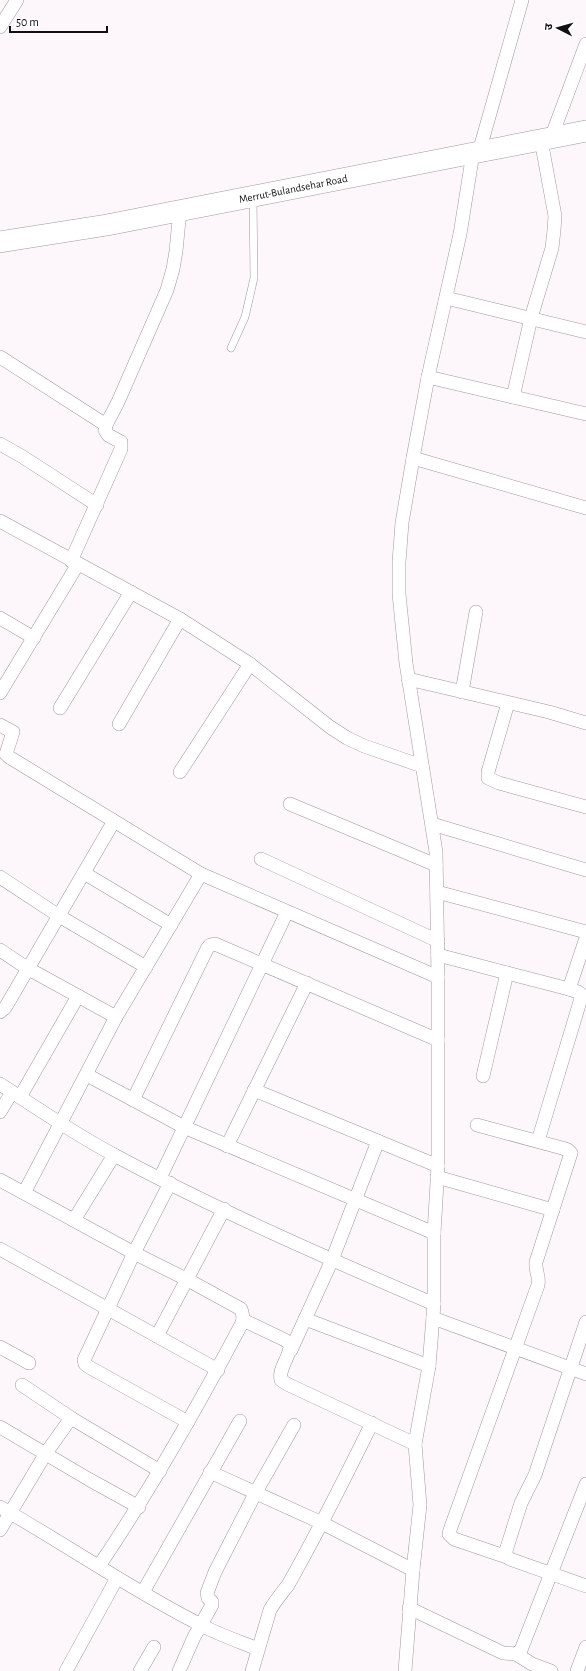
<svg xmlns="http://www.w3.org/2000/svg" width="586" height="1671" viewBox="0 0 586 1671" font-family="'Alegreya Sans','Noto Sans Devanagari',sans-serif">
<rect width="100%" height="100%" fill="#fdf6fb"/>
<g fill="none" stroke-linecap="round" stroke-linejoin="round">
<defs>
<polyline id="service" points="231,348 245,317 254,278 253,198"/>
<g id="minor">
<polyline points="0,27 17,0"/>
<polyline points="551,138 586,44"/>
<polyline points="479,152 522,0"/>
<polyline points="446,298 586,332"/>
<polyline points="0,357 106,425"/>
<polyline points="428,377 586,414"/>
<polyline points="513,397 531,318 552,248 554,230 555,216 541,140"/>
<polyline points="0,444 23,457 97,505"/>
<polyline points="413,458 586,508"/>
<polyline points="0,521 180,619 250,664 330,727 347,738 364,746 422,766"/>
<polyline points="71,561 121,449 121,442 108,435 105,430 106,425 118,402 167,290 173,269 176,251 180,210"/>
<polyline points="0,618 34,638"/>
<polyline points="408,679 549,712 586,723"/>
<polyline points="462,692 476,612"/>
<polyline points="0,693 78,564"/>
<polyline points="508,703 488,772 488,778 499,783 586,807"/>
<polyline points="60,708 131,592"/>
<polyline points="119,724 180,619"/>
<polyline points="0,725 13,732 6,754 9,757 201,874 438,977"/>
<polyline points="180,772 250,664"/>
<polyline points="290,804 436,865"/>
<polyline points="432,824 586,870"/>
<polyline points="261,859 438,941"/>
<polyline points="84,873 171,925"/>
<polyline points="0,877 59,916 146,967"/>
<polyline points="437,892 586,932"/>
<polyline points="0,950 27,968 116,1017"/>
<polyline points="438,955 569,989 578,992 582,995 538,1141"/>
<polyline points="569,989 586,938"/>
<polyline points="0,1012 5,1008 114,821"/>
<polyline points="87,1075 184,1127 434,1233"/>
<polyline points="483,1076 507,973"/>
<path d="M0 1084C38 1109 76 1135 116 1156 219 1211 327 1258 434 1304"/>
<polyline points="254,1090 438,1166"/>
<polyline points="20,1097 78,996"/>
<polyline points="133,1100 207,949 210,945 215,944 438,1040"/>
<polyline points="0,1112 12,1092"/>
<path d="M477 1125 562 1148 568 1150 571 1153 536 1262C535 1271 540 1277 538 1285L450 1530 449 1534 454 1539 507 1557"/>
<polyline points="227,1146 307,983"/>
<polyline points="437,1177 553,1210"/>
<polyline points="160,1178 287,912"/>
<path d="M0 1180 134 1253 188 1280 241 1309C243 1315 244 1319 241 1325 197 1408 151 1489 99 1566"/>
<polyline points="170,1183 134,1253 84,1360 85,1364 89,1367 188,1422"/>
<polyline points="24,1193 116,1017 201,874"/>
<polyline points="74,1220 114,1155"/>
<polyline points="0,1249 218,1370"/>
<polyline points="433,1318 586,1374"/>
<polyline points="305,1319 429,1366"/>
<path d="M243 1320 285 1340 290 1344C291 1357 278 1367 281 1380L287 1384 415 1444"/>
<polyline points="586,1322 535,1475 521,1503 505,1554 510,1559 586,1586"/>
<polyline points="157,1336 224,1209"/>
<polyline points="0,1347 29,1363"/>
<polyline points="291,1350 332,1260 378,1141"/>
<polyline points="22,1385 71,1418 160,1471"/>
<polyline points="0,1427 90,1480 139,1507"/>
<polyline points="210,1472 322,1523 413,1570"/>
<path d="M0 1507C67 1545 130 1589 199 1624 217 1634 238 1641 258 1649"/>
<polyline points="0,1530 46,1453 71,1418"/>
<polyline points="143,1592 240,1421"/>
<polyline points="409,1608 503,1653 516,1654 521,1650 586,1484"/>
<polyline points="516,1654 532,1664 551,1671"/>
<polyline points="66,1671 117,1578"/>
<polyline points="140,1671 154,1647"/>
<polyline points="179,1671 194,1637 212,1605 212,1602 208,1598 207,1593 215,1572 256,1492 294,1425"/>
<path d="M252 1671 270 1610C275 1601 282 1593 288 1585 318 1532 345 1478 372 1423"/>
<polyline points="405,1671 413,1570 420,1505 415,1444 429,1366 434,1304 434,1233 438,1166 438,977 436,852 406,663 399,594 399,562 402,523 413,458 428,377 460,234 473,153"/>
<polyline points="577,1671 586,1647"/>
</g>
<g id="primary">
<path id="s1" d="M0 242 107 225 586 131"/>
</g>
</defs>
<use href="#service" stroke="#9f999d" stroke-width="8"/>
<use href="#minor" stroke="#9f999d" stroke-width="14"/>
<use href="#primary" stroke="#9f999d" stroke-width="22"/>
<use href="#service" stroke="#fff" stroke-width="7"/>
<use href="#minor" stroke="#fff" stroke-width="13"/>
<use href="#primary" stroke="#fff" stroke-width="21"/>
</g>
<g text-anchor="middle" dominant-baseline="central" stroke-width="3.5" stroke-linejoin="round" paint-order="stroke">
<g font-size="11" fill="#120f11" stroke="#fff">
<text stroke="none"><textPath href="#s1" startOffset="298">Merrut-Bulandsehar Road</textPath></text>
</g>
</g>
<g transform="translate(558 28) rotate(276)" stroke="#ffffff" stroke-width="3" paint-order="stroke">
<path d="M0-3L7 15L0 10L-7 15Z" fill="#120f11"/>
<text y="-6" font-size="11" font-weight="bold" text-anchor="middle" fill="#120f11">उ</text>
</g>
<path d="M10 26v6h97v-6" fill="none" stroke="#120f11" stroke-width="2"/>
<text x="16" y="26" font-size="12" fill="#120f11" stroke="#ffffff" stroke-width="3" paint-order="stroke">50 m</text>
</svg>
